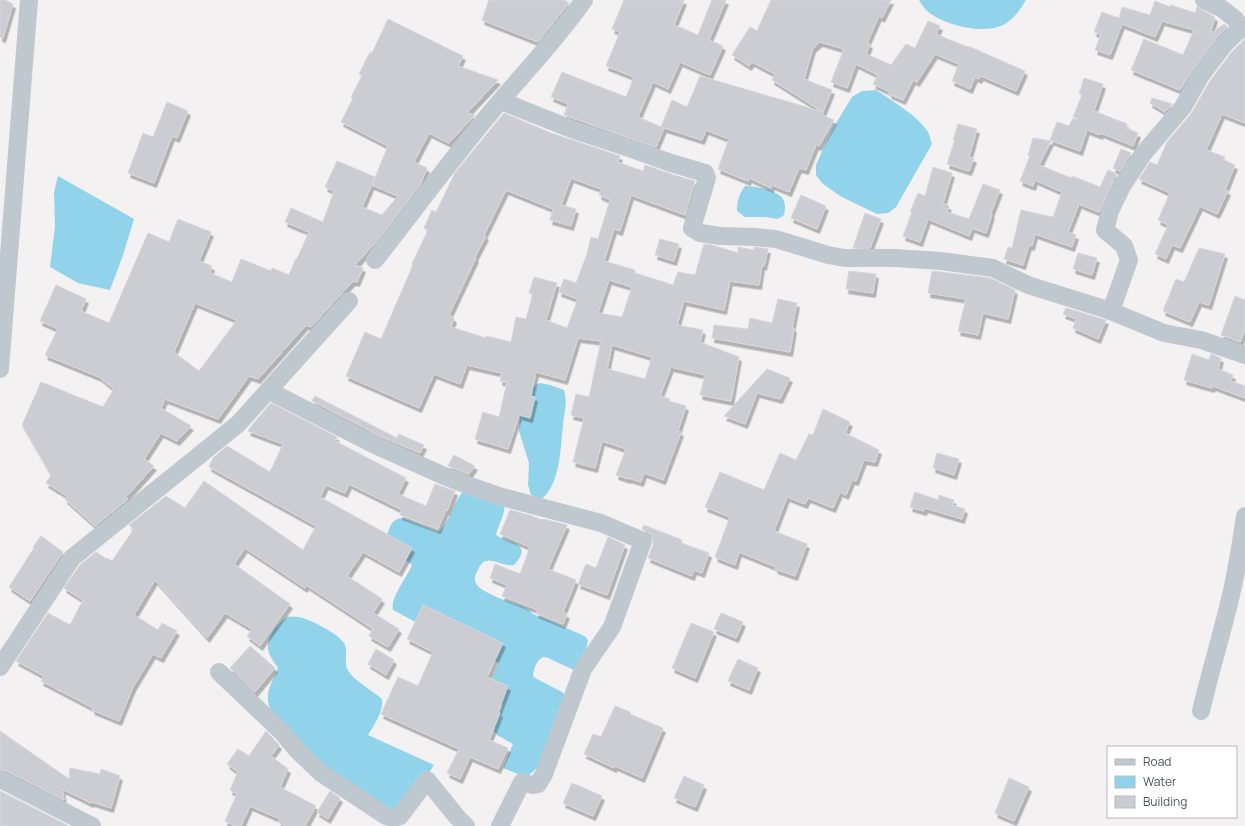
<svg xmlns="http://www.w3.org/2000/svg" width="1245" height="826" viewBox="0 0 1245 826" font-family="Manrope,sans-serif">
<defs>
<filter id="shadow"><feDropShadow dx="2.5" dy="4.5" stdDeviation="0" flood-color="#0004"/></filter>
</defs>
<rect width="100%" height="100%" fill="#f3f1f1"/>
<g fill="#91d3ea">
<path d="M919 0H1026C1020 10 1014 19 1003 25 983 35 942 25 926 10 923 7 921 3 919 0Z"/>
<path d="M876 90C891 100 918 116 928 132 930 135 930 140 932 144L896 207 888 213 877 214 840 196 822 183 816 175V165L824 147 835 125 852 97 862 91Z"/>
<polygon points="58,176 134,219 123,255 110,290 78,283 50,267 55,226 54,192"/>
<path d="M745 186C755 186 778 190 783 199 786 204 785 210 784 215L778 219 765 217H745L737 211C737 201 739 194 745 186Z"/>
<path d="M540 383 550 385 564 390C568 406 564 411 563 426 560 450 561 481 542 499L531 495 528 485 529 463 519 431 520 414 528 389Z"/>
<path d="M463 492 504 504C506 514 498 525 496 535 510 544 534 543 514 565 505 567 496 559 487 561 482 561 479 567 477 572 474 577 474 582 478 586 483 593 514 604 523 607L529 610 533 614 580 634 586 637 588 641 585 653 574 670 548 658 543 657C536 661 534 668 533 676L535 678 562 692 565 695 543 759 535 770 529 775 523 776 503 768 513 744 497 735 494 731 495 725 503 705 483 696 499 663C464 648 430 630 397 612L393 610C390 598 407 577 412 565L404 559 387 535C390 526 392 519 402 518L438 532C451 521 452 503 463 492Z"/>
<path d="M287 617C293 617 299 616 305 619 315 622 342 636 345 645 348 654 343 664 349 672 357 683 372 690 382 699 384 711 374 725 368 735L434 765 424 780 398 813 323 769 272 712C262 695 272 684 278 668 275 663 271 659 269 653 264 640 276 625 287 617Z"/>
</g>
<g fill="#cbcdd3" stroke="#d5d7dc" fill-rule="evenodd" filter="url(#shadow)">
<polygon points="0,0 5,0 13,4 3,38 0,37"/>
<polygon points="489,0 564,0 569,3 538,42 482,20"/>
<polygon points="624,0 684,0 674,25 698,35 712,0 726,0 709,40 723,46 710,75 680,62 668,89 653,82 638,117 664,128 656,147 564,115 568,104 551,97 562,72 626,97 634,77 606,66 620,32 612,29"/>
<polygon points="771,0 891,0 882,18 879,16 867,43 870,44 866,54 891,65 906,44 915,48 928,21 940,26 936,34 967,47 968,46 1025,71 1016,91 981,76 979,79 975,77 970,89 952,81 959,64 935,54 917,82 913,80 903,100 889,94 890,92 873,84 878,75 856,64 847,88 831,82 844,49 820,42 813,48 804,79 832,90 823,112 772,80 775,74 752,62 749,66 732,55 750,27 757,31"/>
<polygon points="1155,1 1170,7 1171,5 1195,13 1197,7 1215,17 1210,34 1224,24 1228,27 1215,40 1193,69 1180,90 1131,70 1144,39 1183,55 1194,30 1162,21 1155,37 1122,24 1110,55 1095,50 1101,34 1094,32 1102,12 1119,18 1122,7 1150,15"/>
<path d="M388 19 463 56 458 66 498 80 467 113 475 115 449 143 429 133 414 162 427 168 420 185 377 241 355 265 363 268 357 282 353 281 311 327 306 325 258 379 249 376 218 419 165 399 161 408 191 426 177 441 161 433 144 459 154 466 126 497 128 499 95 526 65 499 67 496 46 483 51 475 22 425 41 382 103 407 114 389 99 377 45 355 58 329 40 321 56 285 86 299 81 311 109 323 148 233 169 242 178 219 211 232 199 261 212 266 210 273 232 282 241 259 271 271 272 268 289 275 296 258 297 259 309 232 285 222 291 208 323 222 334 191 325 187 337 161 375 177 362 207 382 215 398 196 372 185 388 146 341 122 353 98 351 97 362 76 359 74 370 52 372 53ZM195 303 237 320 199 371 174 352Z"/>
<polygon points="1245,39 1245,123 1222,114 1206,150 1225,157 1223,160 1235,165 1225,190 1228,191 1217,214 1200,206 1180,248 1172,245 1166,259 1155,254 1168,225 1158,220 1170,193 1139,179 1150,162 1157,165 1167,142 1191,114 1210,81 1231,53"/>
<polygon points="700,76 823,112 822,115 834,120 819,146 816,145 806,170 799,168 789,192 772,185 771,188 749,178 748,181 718,169 729,139 706,130 702,140 661,127 672,100 687,107"/>
<polygon points="1084,78 1103,84 1094,111 1127,124 1126,128 1138,133 1133,146 1101,133 1100,135 1087,130 1080,151 1050,140 1057,122 1069,126 1072,119 1078,119 1073,117 1082,95 1079,94"/>
<polygon points="1152,98 1172,104 1165,112 1150,103"/>
<polygon points="167,102 188,111 177,138 172,136 154,183 128,173 143,133 153,137"/>
<path d="M504 113 551 133 620 156 617 162 643 171 645 165 677 176 695 181 685 215 631 195 620 231 614 229 604 261 635 270V273L673 285 678 272 695 275 704 244 712 245 738 253V247L754 250V247L768 249 764 266 762 265 759 285 730 281 724 310 684 301 677 325 703 330 700 342 739 357 731 401 700 395 705 375 671 367 660 396 670 399 669 401 686 406 678 431 681 432 663 480 644 473 641 482 628 478V479L616 475 626 449 602 441 595 468 573 462 584 418 571 415 576 394 589 397 601 341 578 338 565 380 536 372 531 396 535 397 530 418 519 415 508 449 475 439 483 412 499 417 507 382 500 381 502 373 467 365 460 384 434 374 419 408 346 376 365 332 381 339 413 265 412 264 428 230 424 228 432 210 436 212 455 173ZM571 178 601 189 599 195 610 200 598 239 591 237 587 254 576 283 564 279 559 292 578 299 567 328 546 320 557 283 534 277 529 293 533 294 526 319 516 317 511 342 486 336V338L451 327 454 318 449 315 476 258 475 257 486 236 484 235 506 190 553 209 550 220 571 226 576 209 561 205ZM609 280 632 287 622 317 598 313ZM612 345 652 357 645 379 607 369Z"/>
<polygon points="958,124 977,129 969,157 974,158 969,171 947,164 955,140 953,140"/>
<polygon points="1033,138 1051,141 1039,165 1071,178 1072,176 1100,187 1108,170 1117,174 1113,181 1099,212 1079,204 1068,232 1076,235 1072,247 1035,234 1032,246 1029,245 1023,265 1004,259 1008,247 1012,248 1021,210 1053,217 1062,192 1035,180 1033,186 1020,181 1030,156 1028,155"/>
<polygon points="1121,149 1131,153 1120,171 1113,168"/>
<polygon points="933,167 952,173 943,203 949,206 947,212 969,219 983,184 1000,190 991,213 992,214 986,233 972,228 969,236 928,219 920,242 903,236 912,212 910,212 918,193 925,196"/>
<polygon points="801,195 826,206 817,229 791,218"/>
<polygon points="865,213 881,219 870,248 853,248"/>
<polygon points="660,239 679,244 674,261 655,255"/>
<polygon points="1199,248 1225,254 1209,305 1199,302 1190,322 1163,311 1176,279 1184,282"/>
<polygon points="1078,253 1097,258 1092,275 1073,269"/>
<polygon points="849,271 876,274 873,293 846,289"/>
<polygon points="932,271 990,278 1015,290 1008,319 983,313 978,335 958,331 966,299 928,293"/>
<polygon points="1235,296 1245,300 1245,330 1240,342 1221,335"/>
<polygon points="778,299 797,303 792,328 794,328 790,352 712,338 714,325 748,329 750,318 772,323"/>
<polygon points="1066,308 1106,320 1098,339 1073,328 1076,319 1063,314"/>
<polygon points="1192,354 1209,360 1211,354 1221,358 1218,369 1233,375 1231,381 1245,386 1245,398 1213,386 1212,388 1184,380"/>
<polygon points="767,369 790,378 780,399 757,393 745,424 724,416"/>
<polygon points="315,396 397,438 399,434 424,445 420,453 380,436 312,401"/>
<polygon points="271,403 337,437 335,441 406,478 398,494 426,506 435,484 455,491 447,511 446,510 438,529 400,515 402,510 349,484 345,493 326,485 320,497 412,548 399,572 363,552 347,576 382,599 373,613 399,629 388,647 369,636 373,629 306,585 305,588 245,548 234,564 290,604 260,646 247,636 252,629 225,613 207,638 155,580 134,615 158,630 162,623 177,631 161,658 153,654 133,687 119,721 92,710 93,708 41,681 44,676 16,661 48,613 70,625 83,600 64,588 80,565 96,552 107,559 107,558 112,561 134,529 129,525 166,496 185,508 204,481 303,550 316,526 209,467 213,458 227,446 270,472 283,444 248,431 253,424"/>
<polygon points="823,409 850,422 845,433 879,450 875,462 864,460 856,481 852,480 846,495 840,492 833,508 808,498 805,504 787,497 774,531 807,544 795,576 775,569 776,567 739,552 735,565 715,557 730,517 705,507 720,472 764,490 780,453 796,460 809,434 813,435"/>
<polygon points="937,453 959,459 954,475 933,468"/>
<polygon points="454,455 475,466 469,474 448,466"/>
<polygon points="915,492 938,500 939,495 954,500 952,505 965,509 962,519 925,508 924,511 910,507"/>
<polygon points="510,510 529,515 542,520 543,519 567,525 548,569 576,580 563,612 567,614 563,624 536,613 538,610 502,596 507,585 490,578 495,564 520,574 530,547 500,534"/>
<polygon points="644,525 682,540 681,543 709,553 702,573 694,570 692,576 648,558 653,545 653,540 651,534 642,529"/>
<polygon points="41,536 63,552 30,601 9,587 34,548 33,547"/>
<polygon points="608,537 625,545 607,595 578,584 586,564 596,568"/>
<polygon points="423,605 503,643 487,677 508,686 498,712 500,713 489,740 508,748 498,769 470,757 460,779 447,773 459,749 381,714 398,677 418,686 433,652 407,639"/>
<polygon points="721,613 743,622 736,638 714,629"/>
<polygon points="691,623 714,632 695,678 672,668"/>
<polygon points="250,646 275,668 255,692 230,668"/>
<polygon points="376,649 394,660 386,675 368,664"/>
<polygon points="738,659 758,668 749,690 728,681"/>
<polygon points="615,706 630,712 630,714 663,728 642,778 615,766 614,768 584,754 593,734 601,737"/>
<polygon points="0,731 69,779 70,768 100,774 101,769 120,776 111,808 92,802 91,803 62,789 64,800 5,770 0,769"/>
<polygon points="266,731 279,745 271,756 288,769 280,787 316,806 305,826 286,826 278,822 280,819 250,806 241,826 235,826 225,821 237,794 230,790 238,772 227,764 238,749 249,756"/>
<polygon points="684,776 704,785 695,807 674,798"/>
<polygon points="1009,778 1029,787 1014,821 995,813"/>
<polygon points="572,783 602,796 593,816 563,803"/>
<polygon points="0,791 67,825 68,826 0,826"/>
<polygon points="330,791 340,798 328,819 317,812"/>
</g>
<g fill="none" stroke-linecap="round" stroke-linejoin="round">
<g stroke="#c0c8cf" stroke-width="18">
<polyline points="1204,0 1221,8 1235,19 1242,29"/>
<polyline points="501,101 574,130 632,149 671,163 705,173 707,178 692,228 700,233 721,236 755,237 776,239 828,255 845,258 895,258 941,261 993,268 1028,285 1108,310 1164,333 1201,340 1245,355"/>
<path d="M375 260C414 210 451 160 491 112 522 75 556 40 584 0"/>
<polyline points="1111,311 1129,260 1124,246 1105,230 1110,211 1122,186 1143,154 1183,107 1201,75 1223,46 1237,32 1245,27"/>
<polyline points="0,369 29,0"/>
<polyline points="277,395 375,445 442,475 470,486 502,497 601,523 643,541 612,627 583,669 544,774 538,784 532,785 522,782 500,826"/>
<polyline points="0,667 72,558 238,424 349,301"/>
<polyline points="219,672 282,732 297,750 321,773 386,816 394,818 400,816 427,780 457,817 466,826"/>
<path d="M1201 711C1210 672 1222 634 1231 595 1237 569 1241 543 1245 516"/>
<polyline points="0,779 92,826"/>
</g>
</g>
<rect x="1107" y="746" width="130" height="72" fill="#ffffff" stroke="#b6babf"/>
<rect x="1115" y="759" width="20" height="6" fill="#c0c8cf" stroke="#b6babf"/>
<text x="1143" y="766" font-size="12" fill="#49535e">Road</text>
<rect x="1115" y="776" width="20" height="12" fill="#91d3ea" stroke="#b6babf"/>
<text x="1143" y="786" font-size="12" fill="#49535e">Water</text>
<rect x="1115" y="796" width="20" height="12" fill="#cbcdd3" stroke="#b6babf"/>
<text x="1143" y="806" font-size="12" fill="#49535e">Building</text>
</svg>
